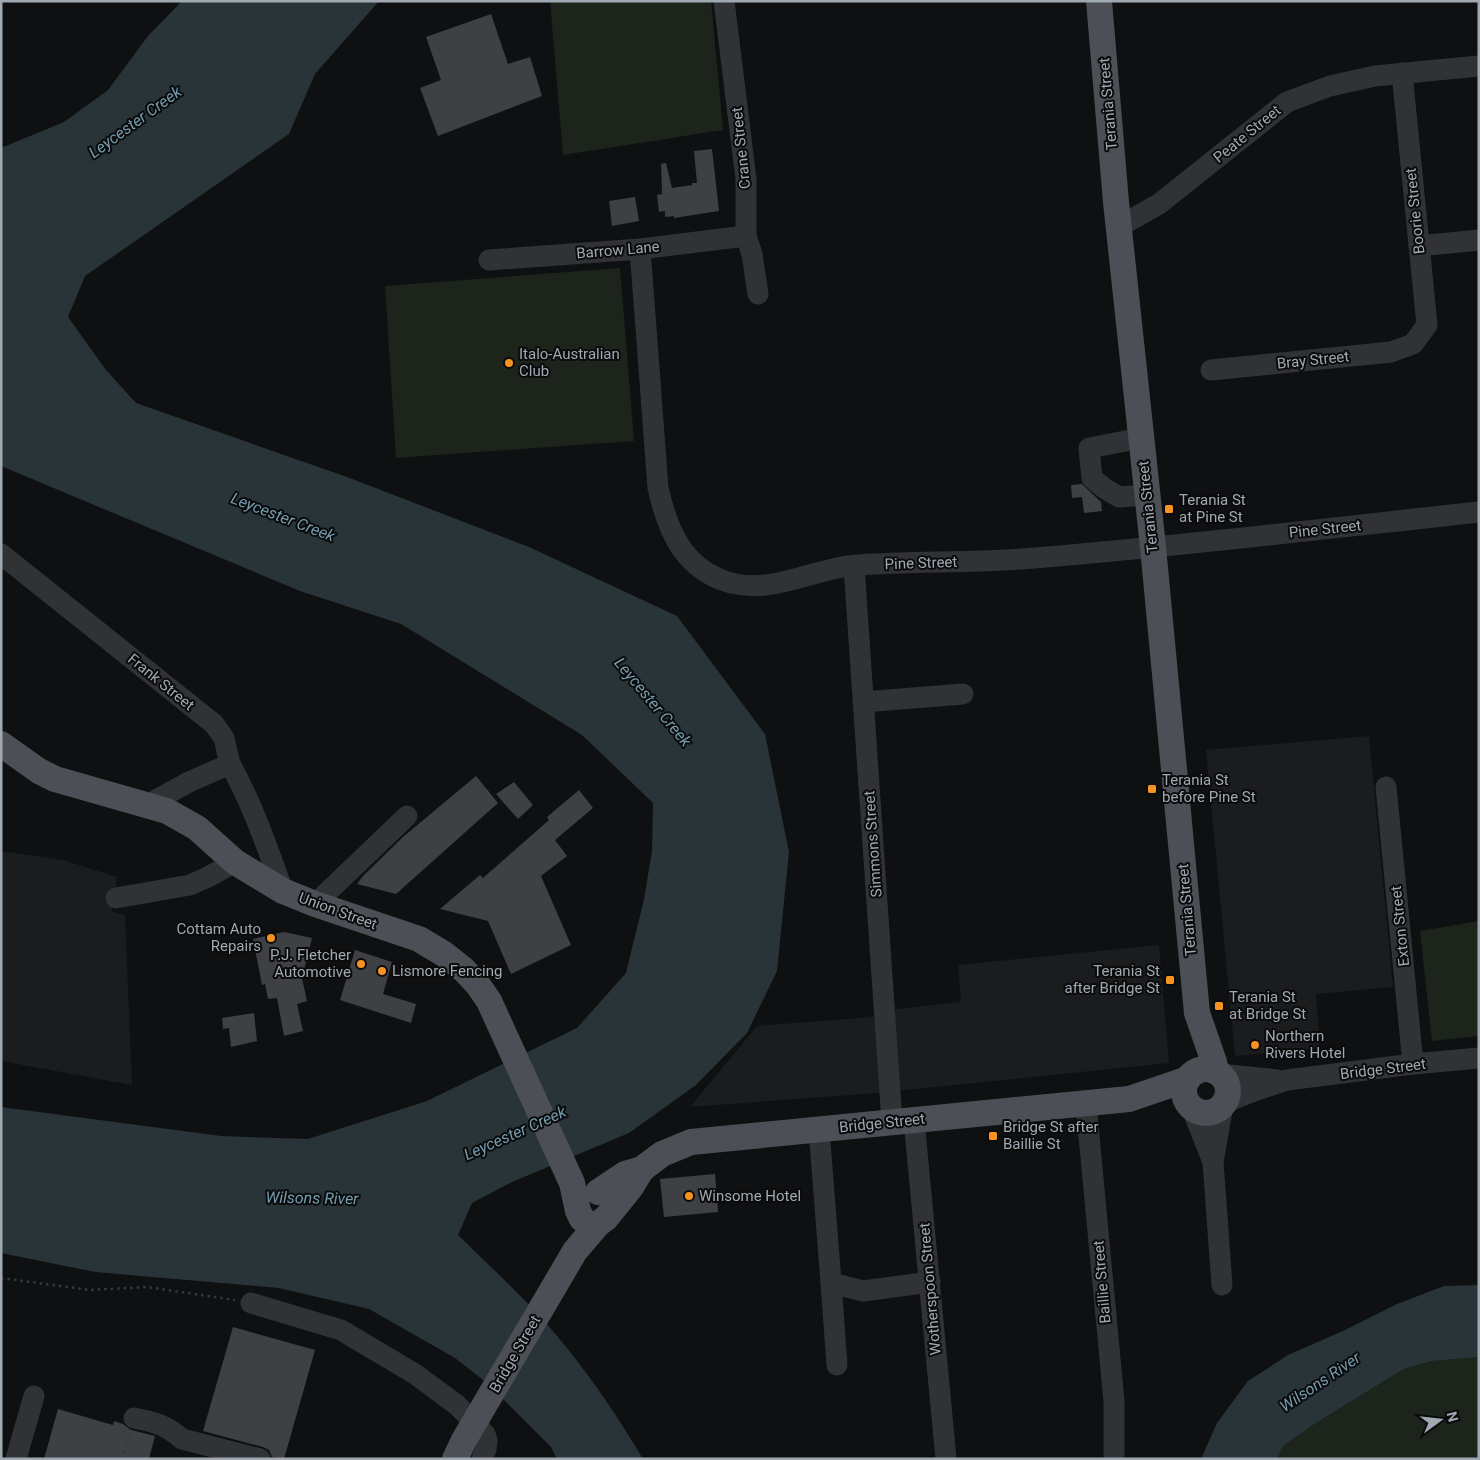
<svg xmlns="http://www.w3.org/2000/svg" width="1480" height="1460" viewBox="0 0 1480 1460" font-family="Roboto,sans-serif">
<rect width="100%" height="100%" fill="#0f1011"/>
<g fill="#1b1c1e">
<polygon points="1369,736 1393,987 1316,994 1320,1048 1235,1056 1206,750"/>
<polygon points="1,851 63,860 117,877 112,911 125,916 132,1085 1,1061"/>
<polygon points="1159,945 1169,1063 877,1093 690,1107 757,1026 873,1017 897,1009 961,1002 958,965"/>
</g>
<g fill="#1c241c">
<polygon points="550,1 711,1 723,130 563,155"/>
<polygon points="620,268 634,441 396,458 385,286"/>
<polygon points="1479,921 1479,1036 1432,1041 1420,931"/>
<polygon points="1479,1357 1479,1459 1277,1459 1283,1446 1319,1421 1404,1369 1432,1361"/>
</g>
<g fill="#293439">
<path d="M182 1H379L315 74 289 134 85 276 68 317 106 370 136 403 347 477 529 547 677 616 765 734 789 852 777 971 747 1033 696 1085 629 1133 512 1182 472 1203 458 1235C495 1271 534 1307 567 1348 595 1383 620 1420 643 1459H557L551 1447 487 1383 455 1358 369 1309 279 1288 95 1272 1 1253V1107L221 1136 308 1139 427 1101 577 1028 626 973 644 899 652 851 653 803 582 735 401 624 300 591 1 466V148L64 122 108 90 148 36Z"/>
<polygon points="1479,1285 1479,1357 1432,1361 1404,1369 1319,1421 1283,1446 1277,1459 1201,1459 1217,1423 1248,1381 1288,1355 1345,1330 1397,1304 1444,1286"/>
</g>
<g fill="#3e4044">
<polygon points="491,14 508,64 530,57 542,96 438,136 420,88 441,80 426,37"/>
<polygon points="712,149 719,211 674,218 674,216 665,217 665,211 659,212 657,195 662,194 661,164 666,163 672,188 692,185 692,183 697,183 694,151"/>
<polygon points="635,197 639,221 612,226 609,201"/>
<polygon points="1082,484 1101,502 1102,511 1084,513 1082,497 1072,498 1071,485"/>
<polygon points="476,776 498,803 396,894 357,884 363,876 403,837"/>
<polygon points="514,782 533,805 518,819 496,794"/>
<polygon points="579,790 593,808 555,840 567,856 541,876 571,945 511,974 488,921 440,909 480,875 483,878 549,820 547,817"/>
<polygon points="284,932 312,938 302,978 307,1001 297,1004 303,1031 284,1036 277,998 268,999 265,984 262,985 253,939"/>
<polygon points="355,950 392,962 383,994 416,1004 411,1023 340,1000"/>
<polygon points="254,1013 257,1041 231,1047 229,1028 223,1029 222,1018"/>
<polygon points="715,1174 718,1212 664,1217 660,1179"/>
<polygon points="233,1327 315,1350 284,1459 272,1457 269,1450 263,1447 203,1431"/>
<polygon points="58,1409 113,1425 114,1421 123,1424 131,1430 155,1436 149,1459 44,1459"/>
</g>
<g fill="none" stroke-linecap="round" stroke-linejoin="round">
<g stroke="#36393d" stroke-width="2.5" stroke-dasharray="2.5 4" stroke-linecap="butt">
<polyline points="1,1278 90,1290 147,1287 235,1300"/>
<polyline points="122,1459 130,1434"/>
</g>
<g stroke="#303236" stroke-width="21">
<polyline points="724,1 746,179 746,236 752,254 758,294"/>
<polyline points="1120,226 1159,204 1287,102 1330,86 1375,76 1479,66"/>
<polyline points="1419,246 1479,240"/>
<path d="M640 249 658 488C668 532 684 570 731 583 774 594 815 568 857 565 916 561 975 563 1034 558 1182 546 1331 528 1479 512"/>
<polyline points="489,260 640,249 746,236"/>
<polyline points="1211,370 1391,352 1413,344 1427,325 1402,73"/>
<polyline points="1141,438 1089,448 1092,478 1104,488 1119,497 1147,495"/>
<polyline points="1,554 214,724 224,738 230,764 189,782 147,805"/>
<polyline points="854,566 892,1122"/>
<polyline points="863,702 963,694"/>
<path d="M230 764C253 805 267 847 283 891"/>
<polyline points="1386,787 1413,1064"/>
<polyline points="116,898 190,885 208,877 235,862"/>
<polyline points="315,904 407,816"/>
<polyline points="1219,1074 1278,1080"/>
<polyline points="1224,1103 1254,1091 1287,1080 1413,1064 1479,1058"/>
<polyline points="1086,1104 1114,1401 1114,1459"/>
<polyline points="1192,1109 1213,1162"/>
<polyline points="914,1120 946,1459"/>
<polyline points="819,1129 831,1283 863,1291 930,1282"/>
<polyline points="831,1283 837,1365"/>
<polyline points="1222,1285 1213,1162 1223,1105"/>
<polyline points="251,1303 341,1330 415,1374 457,1405 485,1434 487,1441 486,1449 482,1459"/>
<path d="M134 1418C155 1422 166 1425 182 1439L260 1459"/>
<polyline points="16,1459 34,1396"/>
</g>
<g stroke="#4c4f55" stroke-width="26">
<polyline points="1099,1 1116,202 1153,547 1197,1013 1214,1062 1216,1072"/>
<polyline points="1,744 39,771 55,779 167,811 197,828 235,862 283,891 315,904 419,939 444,954 464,970 478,985 489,1001 572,1183 578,1211 582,1219 589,1224 598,1224 606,1218 631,1187 642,1169"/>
<circle cx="1206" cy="1091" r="22"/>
<polyline points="598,1192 625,1174 642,1169 662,1154 691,1142 1129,1099 1188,1079"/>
<polyline points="455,1459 464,1440 575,1251 598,1224"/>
</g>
</g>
<g fill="#f69322" stroke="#0b0b0c" stroke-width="2">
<circle cx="509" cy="363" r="5"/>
<rect x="1164" y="504" width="10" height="10" rx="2.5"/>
<rect x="1147" y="784" width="10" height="10" rx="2.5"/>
<circle cx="271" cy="938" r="5"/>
<circle cx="361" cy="964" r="5"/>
<circle cx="382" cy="971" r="5"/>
<rect x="1165" y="975" width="10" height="10" rx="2.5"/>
<rect x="1214" y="1001" width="10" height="10" rx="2.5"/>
<circle cx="1255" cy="1045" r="5"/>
<rect x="988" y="1131" width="10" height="10" rx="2.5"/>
<circle cx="689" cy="1196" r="5"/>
</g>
<g text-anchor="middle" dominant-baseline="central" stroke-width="4" stroke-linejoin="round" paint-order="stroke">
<g font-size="15" fill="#a0a8b2" stroke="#0b0b0c">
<text transform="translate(1108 104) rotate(-95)">Terania Street</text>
<text transform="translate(1247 134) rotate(-39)">Peate Street</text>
<text transform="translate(741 148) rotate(-96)">Crane Street</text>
<text transform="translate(1415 211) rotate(-96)">Boorie Street</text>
<text transform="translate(618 250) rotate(-5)">Barrow Lane</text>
<text transform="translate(1313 360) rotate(-6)">Bray Street</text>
<text transform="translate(1148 507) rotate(-96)">Terania Street</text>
<text transform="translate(1325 529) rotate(-6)">Pine Street</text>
<text transform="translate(921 563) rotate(-2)">Pine Street</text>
<text transform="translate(161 682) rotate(39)">Frank Street</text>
<text transform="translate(873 844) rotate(-94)">Simmons Street</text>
<text transform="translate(1187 910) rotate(-95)">Terania Street</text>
<text transform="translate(338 911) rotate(20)">Union Street</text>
<text transform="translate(1400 926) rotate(-96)">Exton Street</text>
<text transform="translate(1383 1069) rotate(-7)">Bridge Street</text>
<text transform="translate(882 1123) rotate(-6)">Bridge Street</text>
<text transform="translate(1102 1282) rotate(-95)">Baillie Street</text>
<text transform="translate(930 1289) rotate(-95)">Wotherspoon Street</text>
<text transform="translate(515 1354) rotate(-60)">Bridge Street</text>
</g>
<g font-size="15" fill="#a0a8b2" stroke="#0b0b0c" text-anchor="start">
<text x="519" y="354">Italo-Australian<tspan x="519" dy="17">Club</tspan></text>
<text x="1179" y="500">Terania St<tspan x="1179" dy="17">at Pine St</tspan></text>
<text x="1162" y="780">Terania St<tspan x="1162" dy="17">before Pine St</tspan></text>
<text x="261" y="929" text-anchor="end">Cottam Auto<tspan x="261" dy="17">Repairs</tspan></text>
<text x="351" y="955" text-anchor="end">P.J. Fletcher<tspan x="351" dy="17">Automotive</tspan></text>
<text x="392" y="971">Lismore Fencing</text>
<text x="1160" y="971" text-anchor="end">Terania St<tspan x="1160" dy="17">after Bridge St</tspan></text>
<text x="1229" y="997">Terania St<tspan x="1229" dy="17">at Bridge St</tspan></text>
<text x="1265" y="1036">Northern<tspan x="1265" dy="17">Rivers Hotel</tspan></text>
<text x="1003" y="1127">Bridge St after<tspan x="1003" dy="17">Baillie St</tspan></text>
<text x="699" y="1196">Winsome Hotel</text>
</g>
<g font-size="16" font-style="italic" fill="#759caf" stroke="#0b0b0c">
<text transform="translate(135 122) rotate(-36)">Leycester Creek</text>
<text transform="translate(283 517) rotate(21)">Leycester Creek</text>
<text transform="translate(653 702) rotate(50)">Leycester Creek</text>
<text transform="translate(515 1133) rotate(-24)">Leycester Creek</text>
<text transform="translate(312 1198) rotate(1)">Wilsons River</text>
<text transform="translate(1320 1382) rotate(-34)">Wilsons River</text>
</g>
</g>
<rect width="1480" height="1460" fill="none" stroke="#a0a8b2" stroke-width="5"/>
<g transform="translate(1440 1420) rotate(75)" stroke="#0b0b0c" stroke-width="4" paint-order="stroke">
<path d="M0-4L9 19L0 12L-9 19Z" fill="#a0a8b2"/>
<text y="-8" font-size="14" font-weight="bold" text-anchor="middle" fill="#a0a8b2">N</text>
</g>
</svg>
